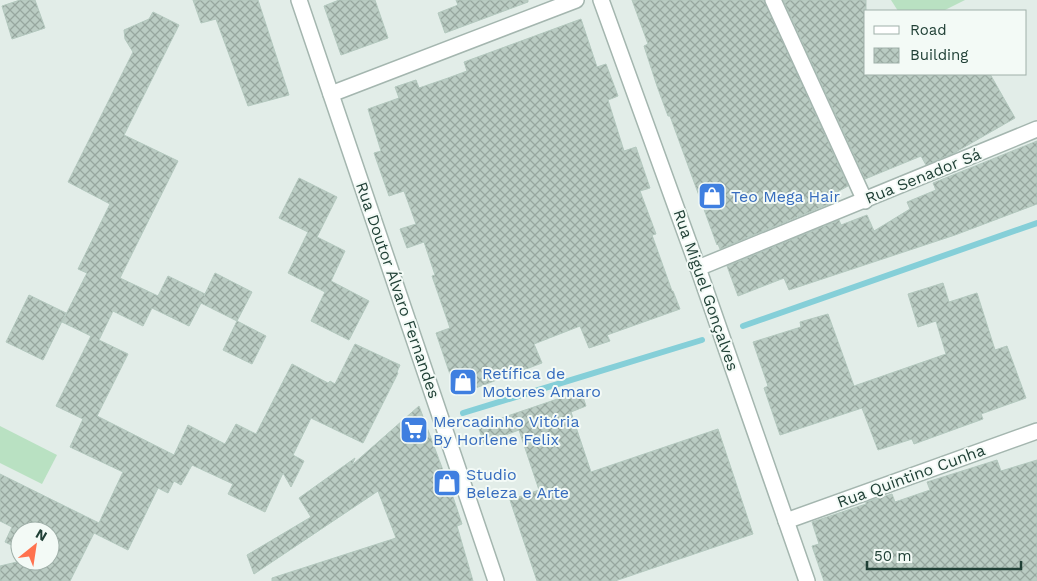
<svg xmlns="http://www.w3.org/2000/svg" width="1037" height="581" viewBox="0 0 1037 581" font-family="'Work Sans',sans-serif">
<defs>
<pattern id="building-cross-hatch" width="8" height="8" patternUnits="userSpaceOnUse" patternTransform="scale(1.25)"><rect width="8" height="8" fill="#baccc3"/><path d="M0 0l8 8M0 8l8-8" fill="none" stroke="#97a79f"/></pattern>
</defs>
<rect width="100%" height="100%" fill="#e2ede8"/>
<g fill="#b9e1c2">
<polygon points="891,0 965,0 943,11 898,11"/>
<polygon points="0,426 57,455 42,484 0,463"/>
</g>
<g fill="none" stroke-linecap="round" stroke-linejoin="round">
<g stroke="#85cfd8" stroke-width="6">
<polyline points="743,326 1037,223"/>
<polyline points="463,413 702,340"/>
</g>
</g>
<g fill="url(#building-cross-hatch)" stroke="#b3c8be">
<polygon points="20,0 35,0 45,28 12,39 2,6"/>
<polygon points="193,0 258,0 289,95 248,106 216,19 201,23"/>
<polygon points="339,0 375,0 388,38 341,55 324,6"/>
<polygon points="456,0 528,0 528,2 445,33 438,13 458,5"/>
<polygon points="632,0 764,0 848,186 828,197 831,203 720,249 718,244 717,245 670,116 668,116 657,86 644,46 648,44"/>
<polygon points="783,0 866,0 866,74 990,74 1015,118 954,153 926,165 921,156 865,179"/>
<polygon points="153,12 179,25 124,135 178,161 120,278 158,296 168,276 205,294 204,296 215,273 252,292 237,321 201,303 189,326 152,308 143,326 113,311 99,340 128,354 97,416 174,455 188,425 225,444 236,424 256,434 292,364 328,383 330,381 335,384 355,344 400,365 397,372 398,373 363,443 311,418 293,455 304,461 291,487 283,473 265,512 228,494 233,484 192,465 181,485 174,481 168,493 158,488 128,550 94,533 70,581 0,581 0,566 21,561 50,561 50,531 20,531 20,549 5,542 12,527 0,521 0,474 99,523 123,472 70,447 83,419 56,406 91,336 62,322 87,273 78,269 110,204 68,182 133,52 125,39 124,30 149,19"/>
<polygon points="581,19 597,67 606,64 618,96 608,100 624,151 636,147 650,188 640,191 656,234 652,235 672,291 673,291 680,309 607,335 610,341 589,348 580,326 534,344 542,363 457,395 436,333 450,328 432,276 435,275 424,242 407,248 400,229 416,224 404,191 389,196 374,153 381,151 368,109 399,98 395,87 416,80 419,88 448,78 467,71 464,62"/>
<polygon points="1037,141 1037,204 955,235 789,290 784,278 738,296 727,266 839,220 841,225 867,215 874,231 910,209 907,202 936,190 933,183"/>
<polygon points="299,178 337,197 317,237 345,251 331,281 369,301 349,340 311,321 325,292 288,273 308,232 279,218"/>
<polygon points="943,283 949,302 977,293 995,350 1007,346 1026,398 981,414 983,419 914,444 912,439 878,450 862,408 780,435 764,388 768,386 753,342 801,327 800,322 828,314 854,386 946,354 936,321 918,327 908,294"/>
<polygon points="29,295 66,313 43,360 6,342"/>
<polygon points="237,321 266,336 252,364 223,350"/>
<polygon points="581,391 586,406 571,412 591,472 718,429 753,534 615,581 537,581 510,500 539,490 519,430 484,443 478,426"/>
<polygon points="419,406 447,481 449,480 454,496 453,497 462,524 457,526 473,581 272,581 272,578 396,538 378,491 254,574 247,555 311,517 299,498 355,458 352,465"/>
<polygon points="997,460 1001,471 1037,460 1037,581 824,581 812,546 819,544 812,522 866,504 866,502 892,494 895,502 930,490 927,482"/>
</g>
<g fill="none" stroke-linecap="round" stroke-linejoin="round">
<defs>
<g id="minor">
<polyline points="299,0 496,581"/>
<polyline points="601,0 698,268 807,581"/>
<polyline points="773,0 865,201"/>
<polyline points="331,94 576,0"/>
<polyline points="698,268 1037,129"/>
<polyline points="786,521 1037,431"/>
</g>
</defs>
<use href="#minor" stroke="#a4b6af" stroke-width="18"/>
<use href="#minor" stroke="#fff" stroke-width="15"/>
</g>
<defs>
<symbol id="shop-square" viewBox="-11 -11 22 22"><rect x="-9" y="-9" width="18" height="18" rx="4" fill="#3f7fe0" stroke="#f3faf6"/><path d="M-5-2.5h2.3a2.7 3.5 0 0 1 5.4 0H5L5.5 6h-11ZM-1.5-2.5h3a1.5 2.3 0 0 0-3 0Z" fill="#fff"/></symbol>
<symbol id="supermarket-square" viewBox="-11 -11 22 22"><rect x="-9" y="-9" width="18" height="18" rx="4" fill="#3f7fe0" stroke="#f3faf6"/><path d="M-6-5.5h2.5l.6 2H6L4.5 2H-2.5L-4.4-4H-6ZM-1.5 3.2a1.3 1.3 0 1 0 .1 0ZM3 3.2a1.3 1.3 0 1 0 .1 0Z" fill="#fff"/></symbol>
</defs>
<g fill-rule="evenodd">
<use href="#shop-square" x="696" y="180" width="32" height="32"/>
<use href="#shop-square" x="447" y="366" width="32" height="32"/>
<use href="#supermarket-square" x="398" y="414" width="32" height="32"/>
<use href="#shop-square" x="431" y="467" width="32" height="32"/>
</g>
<g text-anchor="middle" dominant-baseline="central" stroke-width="4" stroke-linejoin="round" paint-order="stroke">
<g font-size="16" fill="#204036" stroke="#f3faf6">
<text transform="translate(923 176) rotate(-22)">Rua Senador Sá</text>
<text transform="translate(398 290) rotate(71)">Rua Doutor Álvaro Fernandes</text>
<text transform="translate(706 290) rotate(71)">Rua Miguel Gonçalves</text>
<text transform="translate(911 476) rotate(-20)">Rua Quintino Cunha</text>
</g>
<g font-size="16" fill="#366cbe" stroke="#f3faf6" text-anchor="start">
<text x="731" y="196">Teo Mega Hair</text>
<text x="482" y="373">Retífica de<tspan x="482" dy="18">Motores Amaro</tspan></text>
<text x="433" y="421">Mercadinho Vitória<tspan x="433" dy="18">By Horlene Felix</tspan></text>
<text x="466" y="474">Studio<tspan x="466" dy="18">Beleza e Arte</tspan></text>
</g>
</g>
<rect x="864" y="10" width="162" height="65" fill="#f3faf6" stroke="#9fb0a9"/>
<rect x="874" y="26" width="25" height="8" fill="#ffffff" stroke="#9fb0a9"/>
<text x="910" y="35" font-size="15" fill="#204036">Road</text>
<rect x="874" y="48" width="25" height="15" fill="url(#building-cross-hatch)" stroke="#9fb0a9"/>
<text x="910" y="60" font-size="15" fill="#204036">Building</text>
<g transform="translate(35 546) rotate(30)"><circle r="24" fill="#f3faf6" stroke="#9fb0a9"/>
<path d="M0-4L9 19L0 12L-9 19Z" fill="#ff724e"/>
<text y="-8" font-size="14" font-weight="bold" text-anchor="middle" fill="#204036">N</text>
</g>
<path d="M867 561v8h154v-8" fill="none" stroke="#204036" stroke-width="2.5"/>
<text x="874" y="561" font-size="15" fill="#204036" stroke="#f3faf6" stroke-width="4" paint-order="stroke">50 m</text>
</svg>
